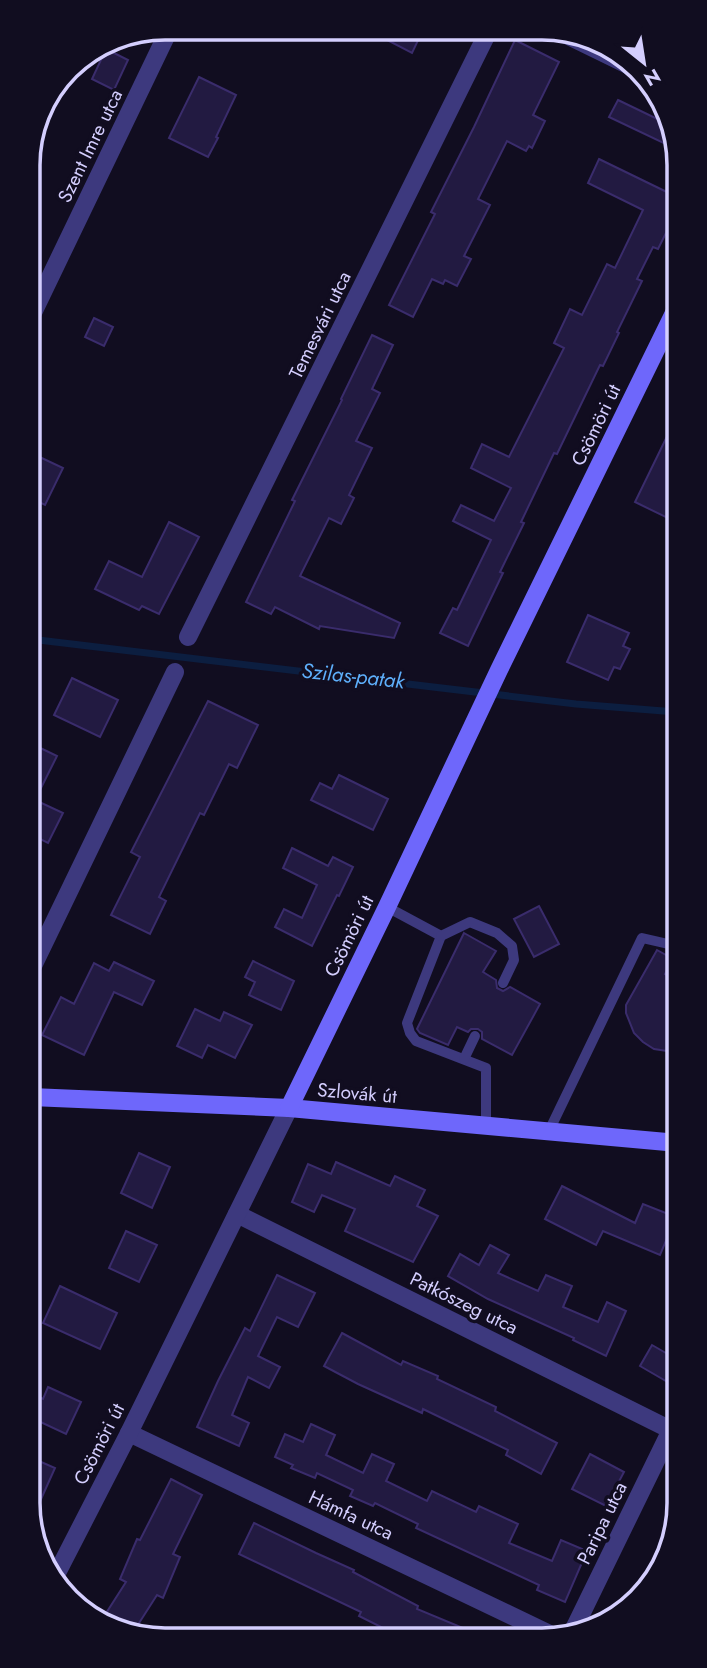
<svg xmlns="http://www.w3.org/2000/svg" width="707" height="1668" viewBox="0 0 707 1668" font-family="Jost,sans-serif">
<rect width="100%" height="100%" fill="#110d20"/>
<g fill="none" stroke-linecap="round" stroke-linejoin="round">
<polyline stroke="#0c1e40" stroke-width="7" points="30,639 576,704 676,712"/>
</g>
<g fill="#221a41" stroke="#3a2c6c" stroke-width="2">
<polygon points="366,29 423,30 412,53"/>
<polygon points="515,40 559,62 533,115 545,121 532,148 529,146 526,151 507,141 478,199 490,205 464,256 471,259 457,286 445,280 443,284 432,279 413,317 389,305 435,214 431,212 474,127"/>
<polygon points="106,49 128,60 114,90 92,79"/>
<polygon points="199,77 236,95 216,137 218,138 208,157 169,138"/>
<polygon points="618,100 672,126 674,130 674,148 609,117"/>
<polygon points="599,159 675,196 675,215 658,249 653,247 637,279 642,281 617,332 619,333 603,366 600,365 557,454 554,453 521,522 524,523 500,572 503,573 468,646 440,633 453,608 457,610 491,540 453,521 461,505 494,521 511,488 471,468 482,444 509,457 564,348 554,343 570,309 582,315 607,264 615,268 643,210 588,183"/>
<polygon points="94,318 113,327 104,346 85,337"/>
<polygon points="372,335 393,345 372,389 380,393 356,441 372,448 349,495 354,498 341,524 329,518 300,576 400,623 394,638 320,626 319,629 275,607 271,614 246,602 295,501 292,500 342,400 341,399"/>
<polygon points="675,420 675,459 676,522 635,502"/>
<polygon points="29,452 63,468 45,505 29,497"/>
<polygon points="169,522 199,537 159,614 142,606 139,610 95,589 109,561 142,577"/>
<polygon points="588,615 629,633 623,646 630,649 620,669 614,667 608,680 567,662"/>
<polygon points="72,678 118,700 100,737 54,715"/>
<polygon points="208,701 258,725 237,768 229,764 204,815 200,813 159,897 166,901 150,934 111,915 140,857 131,852"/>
<polygon points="30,743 57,756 35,800 63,813 48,843 30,834"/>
<polygon points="339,775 388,799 373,830 311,800 320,783 332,789"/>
<polygon points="292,848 328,866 333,857 353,867 339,896 337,895 312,946 275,927 284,909 302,918 317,885 283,868"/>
<polygon points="539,906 559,944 534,957 514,919"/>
<polygon points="464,933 496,951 483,972 496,980 497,988 503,991 510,987 540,1004 512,1055 482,1039 482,1032 478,1029 471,1029 468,1032 457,1027 448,1045 420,1033 417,1029"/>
<polygon points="657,950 673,959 665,974 677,981 677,1051 667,1051 654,1049 643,1042 634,1033 626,1013 626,1005"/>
<polygon points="253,961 294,981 281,1010 249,995 255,982 245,977"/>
<polygon points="114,962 154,981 142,1005 114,992 84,1055 42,1035 61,997 74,1004 94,963 109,971"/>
<polygon points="195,1009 220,1021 224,1012 252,1025 235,1058 208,1045 202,1058 177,1046"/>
<polygon points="139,1153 170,1167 152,1208 121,1193"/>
<polygon points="336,1162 390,1186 395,1176 425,1190 417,1206 438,1216 413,1262 345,1231 355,1209 322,1195 314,1212 292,1202 308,1164 331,1174"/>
<polygon points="562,1186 635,1223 643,1204 676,1217 660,1255 603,1231 596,1245 545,1219"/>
<polygon points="126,1231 157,1245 139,1282 109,1268"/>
<polygon points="490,1245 509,1255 498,1273 538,1291 546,1275 572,1286 563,1307 598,1322 607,1302 626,1311 606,1356 573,1340 574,1338 488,1299 448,1276 460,1254 479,1265"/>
<polygon points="277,1275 315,1293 298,1327 277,1317 258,1356 280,1367 269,1388 248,1377 232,1415 249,1423 239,1446 197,1427 218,1381 245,1328 250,1331"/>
<polygon points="60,1286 117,1313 100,1349 43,1323"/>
<polygon points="342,1333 401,1365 403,1361 438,1376 437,1379 496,1407 495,1411 557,1443 541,1474 506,1455 508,1450 423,1409 422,1413 358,1384 324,1366"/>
<polygon points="652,1345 678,1360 678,1388 640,1366"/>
<polygon points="48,1387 81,1402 66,1434 32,1418 32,1406 37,1396 43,1399"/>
<polygon points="311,1424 335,1435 326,1455 363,1473 372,1454 394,1464 386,1481 427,1501 432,1491 476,1512 479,1506 518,1524 509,1543 552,1561 561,1540 587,1551 565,1602 537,1590 539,1585 416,1528 418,1524 375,1503 373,1506 350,1496 353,1490 317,1473 315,1478 291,1468 293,1465 275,1457 285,1434 303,1442"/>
<polygon points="590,1454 624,1472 606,1506 572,1489"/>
<polygon points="32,1458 55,1468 33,1517"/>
<polygon points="171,1479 202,1495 173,1554 180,1557 163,1598 157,1595 132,1634 103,1618 126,1582 120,1579 137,1539 140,1540"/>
<polygon points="254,1523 316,1553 354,1570 353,1572 418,1606 417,1609 482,1636 399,1636 359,1616 361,1612 239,1554"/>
</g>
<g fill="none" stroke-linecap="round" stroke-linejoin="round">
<g stroke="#3d397e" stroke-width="10">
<polyline points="387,907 441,936 407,1023 410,1033 416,1041 486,1068 486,1125"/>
<polyline points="441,936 470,922 497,933 512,946 514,960 503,983"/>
<polyline points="464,1059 475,1036"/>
<polyline points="549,1131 642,938 677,946"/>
</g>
<g stroke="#3d397e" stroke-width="18">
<polyline points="558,31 640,71"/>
<polyline points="29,321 170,28"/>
<polyline points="188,637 489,30"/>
<polyline points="31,970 175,672"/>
<polyline points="237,1214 671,1430 571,1635"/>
<polyline points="129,1433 554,1636"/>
<polyline points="55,1577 129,1433 289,1108"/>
</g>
<g stroke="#6e67fb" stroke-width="18">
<polyline points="31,1097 289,1108 678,1143"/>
<polyline points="289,1108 387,907 499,670 675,311"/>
</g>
</g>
<g text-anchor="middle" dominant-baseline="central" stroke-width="7" stroke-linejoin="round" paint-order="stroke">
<g font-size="19" fill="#d4cefe" stroke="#110d20">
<text transform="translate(90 146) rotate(-64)">Szent Imre utca</text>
<text transform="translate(320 325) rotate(-64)">Temesvári utca</text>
<text transform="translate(596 425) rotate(-64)">Csömöri út</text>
<text transform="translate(349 936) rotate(-64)">Csömöri út</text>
<text transform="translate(357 1093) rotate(5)">Szlovák út</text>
<text transform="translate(464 1303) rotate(26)">Patkószeg utca</text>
<text transform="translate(99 1444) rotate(-63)">Csömöri út</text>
<text transform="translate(351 1515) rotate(25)">Hámfa utca</text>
<text transform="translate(602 1523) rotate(-64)">Paripa utca</text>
</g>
<g font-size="21" font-style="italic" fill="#5eaffb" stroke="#110d20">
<text transform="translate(353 676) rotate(6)">Szilas-patak</text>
</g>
</g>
<path d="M0 0H707V1668H0ZM165 40H542A125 125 0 0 1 667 165V1503A125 125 0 0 1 542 1628H165A125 125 0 0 1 40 1503V165A125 125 0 0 1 165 40Z" fill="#110d20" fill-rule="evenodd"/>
<path fill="none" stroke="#d4cefe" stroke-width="3.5" d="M165 40H542A125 125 0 0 1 667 165V1503A125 125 0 0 1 542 1628H165A125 125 0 0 1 40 1503V165A125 125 0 0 1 165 40Z"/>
<g transform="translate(644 63) rotate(150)" stroke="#110d20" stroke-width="5" paint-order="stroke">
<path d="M0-5L12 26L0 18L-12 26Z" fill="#d4cefe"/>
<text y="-10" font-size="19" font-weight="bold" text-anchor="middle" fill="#d4cefe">N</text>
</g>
</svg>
